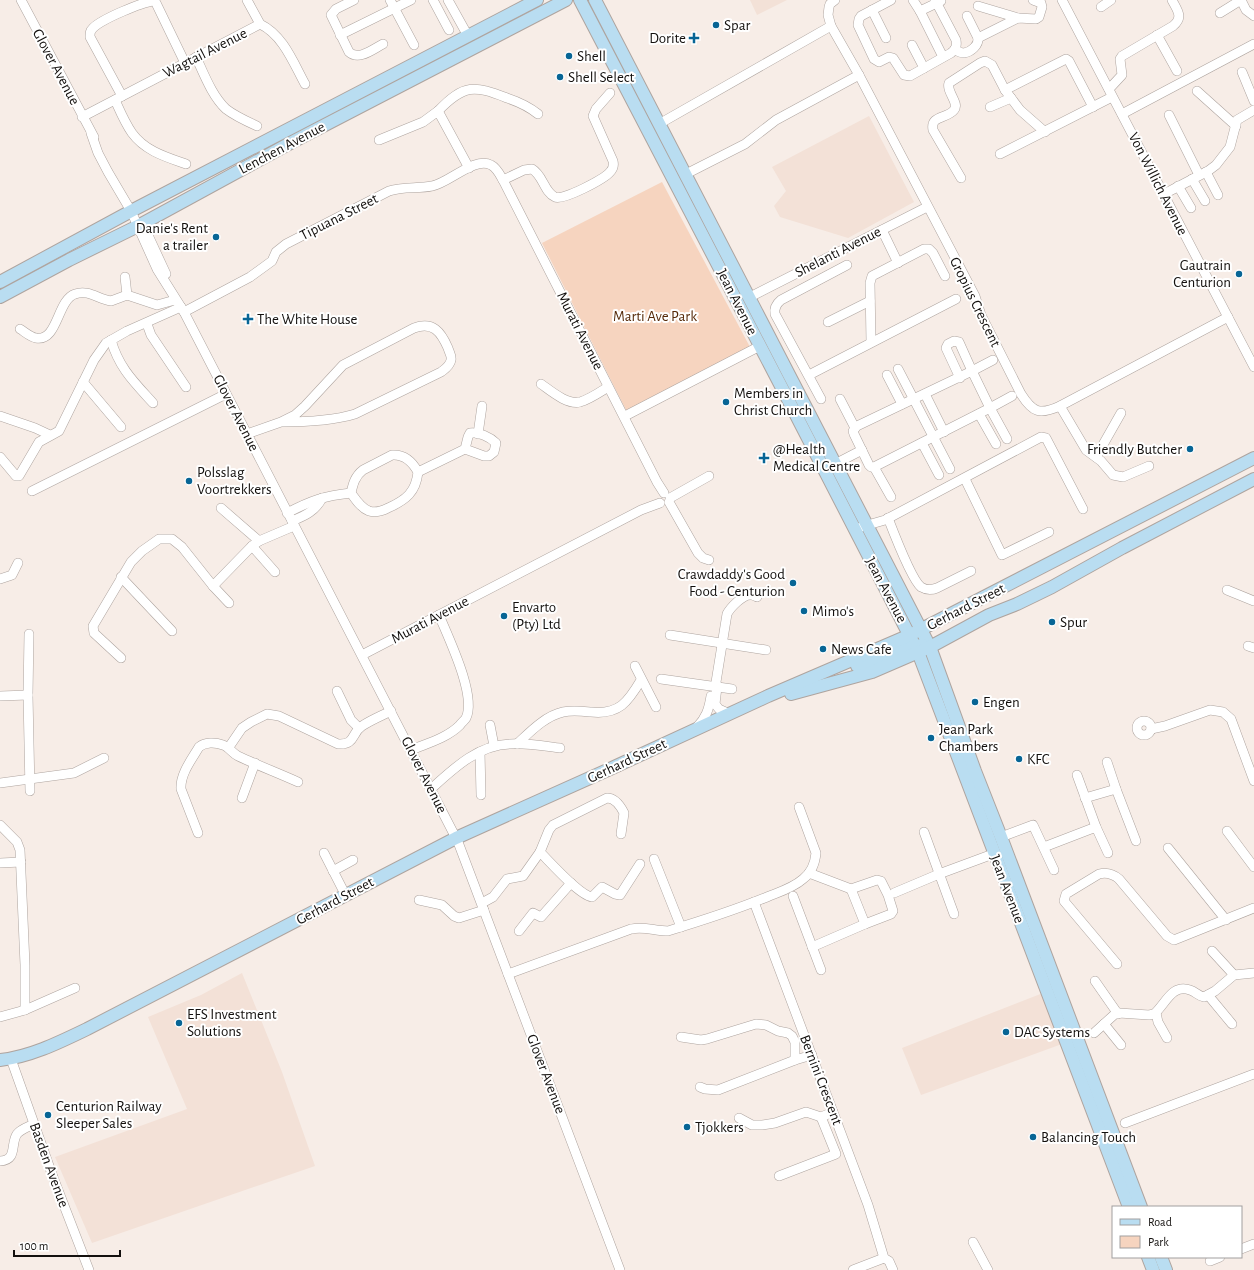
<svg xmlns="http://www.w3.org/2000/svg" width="1254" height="1270" viewBox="0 0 1254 1270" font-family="'Alegreya Sans',sans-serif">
<rect width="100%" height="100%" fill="#f7ede7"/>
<g fill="#f3e1d7">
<polygon points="750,0 787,0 757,15"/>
<polygon points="869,116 914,202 848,238 780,217 774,206 786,191 772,167"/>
<polygon points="242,973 282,1072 315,1166 92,1243 55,1157 187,1109 148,1017 201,995"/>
<polygon points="1043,993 1062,1044 921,1095 902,1048"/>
</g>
<polygon fill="#f6d4bf" points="662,182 750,347 627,412 542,243"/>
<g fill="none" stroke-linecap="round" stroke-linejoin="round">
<defs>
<g id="street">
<polyline points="21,0 94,137"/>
<polyline points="247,0 260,24"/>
<path d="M354 0 336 9 331 15 349 52C359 61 373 49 383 44"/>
<polyline points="390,0 414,45"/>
<polyline points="433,0 449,30"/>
<polyline points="448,0 468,36"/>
<path d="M835 0 830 4 829 7 828 15 831 26 859 75 975 296 981 315 1021 394C1033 413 1040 415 1060 406L1228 317"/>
<path d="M891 0 861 16 859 19 858 25 874 59 879 62 889 57 893 58 904 75 910 76 951 53C956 49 957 46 956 40L935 0"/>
<polyline points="913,0 920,11 941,1"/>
<polyline points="1062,0 1254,367"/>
<polyline points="1241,0 1246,10 1254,16"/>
<polyline points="978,6 1018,18"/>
<polyline points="1101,7 1111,0"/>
<polyline points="872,10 886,38"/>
<polyline points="920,11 943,57"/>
<polyline points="1220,13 1241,0"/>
<polyline points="967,16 978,38 1018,18 1036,19 1039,17 1042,7 1041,3 1033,0"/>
<path d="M260 24C283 35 293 62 305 84"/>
<polyline points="340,35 411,0"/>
<polyline points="1157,35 1177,71"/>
<polyline points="912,45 924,68"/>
<path d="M955 49C957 51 960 53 964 53 971 52 979 45 978 38"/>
<path d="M196 57C204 74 212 96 226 109 235 116 246 121 257 126"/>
<polyline points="1242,72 1254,101"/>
<path d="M1109 89 1122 75 1120 59 1122 56 1173 26C1184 17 1177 10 1172 0"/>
<polyline points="1005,90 1066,59 1069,61 1093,107"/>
<polyline points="1197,91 1236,126"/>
<path d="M122 96 90 37C90 33 90 31 93 28 102 19 142 2 154 1L156 3 185 63"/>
<path d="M115 100C120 111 125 123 132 133 145 151 166 157 186 164"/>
<polyline points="990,107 1011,98"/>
<path d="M438 111C464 84 474 85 507 98 519 102 528 106 538 114"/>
<polyline points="1122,114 1254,44"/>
<polyline points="1169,115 1199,175"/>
<polyline points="82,117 260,24"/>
<polyline points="659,124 831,26"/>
<polyline points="91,133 98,153 108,172 131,211 157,269 184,312 458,842 620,1270"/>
<polyline points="379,140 423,122 438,111 469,168"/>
<polyline points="1000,154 1112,97"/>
<polyline points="1206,172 1218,195"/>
<polyline points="686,174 745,144 776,120 859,75"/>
<path d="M961 178 933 130C930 115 947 119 954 110 960 103 946 92 949 83L980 63 985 61 992 65 1005 90 1020 110 1045 132"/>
<polyline points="1192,179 1205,201"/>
<path d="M503 180 524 170 532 169C543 175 544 192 555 197 563 201 604 179 610 172 613 169 614 165 613 161L593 116 596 109 610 93"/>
<polyline points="1178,186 1191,208"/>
<polyline points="1164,194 1208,171 1216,165 1230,147 1237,120 1254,110"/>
<polyline points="882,230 898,263"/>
<polyline points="147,233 166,274"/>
<polyline points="125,277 127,295"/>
<polyline points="750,297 927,207"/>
<path d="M184 312 250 277 272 261 276 252 286 244 389 191C403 186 418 189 432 186 449 183 475 156 491 165 497 168 500 175 503 180L657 482 664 493"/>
<polyline points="828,322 870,301"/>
<polyline points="147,324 151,335 186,387"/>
<path d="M20 329C25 332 30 337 36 338 58 342 57 300 75 294 89 289 99 300 111 301L127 295 157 305 175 300"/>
<path d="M111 340C119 368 134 382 153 403"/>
<polyline points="871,342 870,283 872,276 924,249 929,249 933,253 945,276"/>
<polyline points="898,369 950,469"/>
<polygon points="972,371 990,408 874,467 871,467 869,465 854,434 853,431 857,426"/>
<polyline points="809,375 956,299"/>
<polyline points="887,375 902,404"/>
<polyline points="960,378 946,348 948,344 954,341 959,342 972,371 993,360"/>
<polyline points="83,382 121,427"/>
<path d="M541 384C551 391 567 405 580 402 590 399 600 392 608 387"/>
<polyline points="925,394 944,432"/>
<path d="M821 399 775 314C774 308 776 304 781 300L847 265"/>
<polyline points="840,399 855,428"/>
<polyline points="1060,406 1086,450 1101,461 1113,475 1123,477 1149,466"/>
<polyline points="979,414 996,444"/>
<polyline points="0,416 35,428 50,435"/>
<polyline points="625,416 760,346"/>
<path d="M247 434 281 422 295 415 305 406 343 365 414 328C433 321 441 332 448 348 449 352 452 356 451 360 450 366 445 369 441 372L355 414C332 421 306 422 281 422"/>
<polyline points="478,434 482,406"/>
<polyline points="1007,439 990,408 1012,396"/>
<polyline points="922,443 939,475"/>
<path d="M392 455C404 454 412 461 418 472 416 492 406 500 388 508 382 511 375 513 369 511 361 508 356 500 351 493 353 484 355 476 363 470Z"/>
<polyline points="0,457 16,476 19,476 39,442 59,431 94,360 106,343 127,331 181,307"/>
<polyline points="1096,457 1121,413"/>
<polyline points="835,464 862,450"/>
<polyline points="874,467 891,497"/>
<path d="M418 472 465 449 484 456H489L494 452 496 443C490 437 479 432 470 433L468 437 465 449"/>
<polyline points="965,479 1002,555 1049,532"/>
<polyline points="32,491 226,394"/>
<polyline points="670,498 709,476"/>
<polyline points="669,502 698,553 703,558 709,560"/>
<polyline points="221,508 259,541"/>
<path d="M287 513C312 500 324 496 351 493"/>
<path d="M888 518C893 531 912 580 921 587 926 590 932 590 937 588L971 571"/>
<path d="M292 521C304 516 316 511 322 498"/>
<polyline points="861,527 885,520 1041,437 1046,438 1083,509"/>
<polyline points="252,546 275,572"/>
<polyline points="121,577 172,631"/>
<polyline points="0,579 12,575 18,563"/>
<polyline points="213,586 252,546 259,541 294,526"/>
<polyline points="1227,590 1254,601"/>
<polyline points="29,634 28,695 30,791"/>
<polyline points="670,635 766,650"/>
<polyline points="1248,646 1254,648"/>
<polyline points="362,655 641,510 660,503"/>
<polyline points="121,658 94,633 93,626 131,562 142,551 159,539 172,539 182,547 213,586 229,603"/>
<polyline points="635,666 656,707"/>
<polyline points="661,679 732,689"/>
<polyline points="337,691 351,720 359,728"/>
<polyline points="0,696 28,695"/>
<path d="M730 714 719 709 715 704 717 687 716 682 727 614C730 608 743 594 751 595 753 595 755 596 757 597"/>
<circle cx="1144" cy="728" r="7"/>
<polyline points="490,725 494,746"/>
<path d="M697 727C706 718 709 709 711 696"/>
<polyline points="1151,729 1165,726 1210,710 1223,712 1231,719 1254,781"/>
<path d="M517 744C530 732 545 716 563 712 572 710 581 711 591 712 619 715 628 702 641 680"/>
<path d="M229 747 242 728 251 722 267 714 279 716 338 744C356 745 351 733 362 726 371 720 381 716 391 711"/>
<path d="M411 750C428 743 447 738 460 725 461 723 465 720 466 718 477 696 448 637 439 615"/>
<polyline points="480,752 481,795"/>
<polyline points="1107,762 1116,789"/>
<polyline points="1077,775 1096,827"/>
<polyline points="0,783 74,773 104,758"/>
<path d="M431 789C454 768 478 745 510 744 527 743 544 746 560 748"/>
<polyline points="242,798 255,763"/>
<polyline points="1085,798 1116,789 1136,841"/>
<polyline points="0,825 17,842 20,850 25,965 25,1010"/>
<polyline points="1227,831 1254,867"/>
<polyline points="924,832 954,914"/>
<path d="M198 833 181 789C180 774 192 759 199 747 205 742 215 742 223 745 229 747 232 753 238 756 257 765 278 773 298 782"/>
<polyline points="1001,837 1033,825 1054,870"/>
<polyline points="1044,847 1096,827 1108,853"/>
<polyline points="1168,848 1226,920"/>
<path d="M540 852 549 830 553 825 607 798C615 798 621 807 624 813L621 834"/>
<polyline points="324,853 346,896"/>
<polyline points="654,859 681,927"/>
<polyline points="0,863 21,862"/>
<polyline points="333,871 353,860"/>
<polyline points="809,873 851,889 877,880 881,881 888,895 893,911 891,914 865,924"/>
<polyline points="894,893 939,874 993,854"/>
<polyline points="793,896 821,970"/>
<polyline points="419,900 442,905 454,916 459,918 484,910"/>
<polyline points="754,902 868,1205 884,1258 889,1261 893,1270"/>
<path d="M482 903 493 897 507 879 523 876 540 852C550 862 579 895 592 897L602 887 615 894 620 895 640 864"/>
<polyline points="519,931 533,913 541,917 571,883"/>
<polyline points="812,947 865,924 851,889"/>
<polyline points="1212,951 1234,975"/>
<path d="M1117 964 1064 901 1066 894 1099 874C1107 872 1113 874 1119 879L1167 936 1174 940 1254 908"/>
<path d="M508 974 631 929C644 926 655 931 668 931 701 921 735 910 767 897 779 892 793 888 803 879 811 873 815 863 816 853L799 807"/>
<polyline points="1095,981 1118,1014"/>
<polyline points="1208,995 1232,1024"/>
<polyline points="1156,1013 1158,1022 1167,1038"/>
<polyline points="0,1017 25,1010 75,988"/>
<polyline points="1104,1024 1121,1045"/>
<path d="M1094 1033 1115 1014 1119 1013 1149 1015 1154 1014C1165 1005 1172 983 1190 990 1196 992 1198 996 1204 997L1215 991 1234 975 1254 973"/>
<polyline points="681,1037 701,1040 707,1039 756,1024 766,1025 778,1031 788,1033 792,1036 795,1042 795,1060"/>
<polyline points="11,1059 53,1177 89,1270"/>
<polyline points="700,1087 705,1089 718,1090 795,1060 812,1055"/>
<polyline points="739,1118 752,1125 762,1125 775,1123 806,1112 821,1117 833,1112"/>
<polyline points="1125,1123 1254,1074"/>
<path d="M0 1161C18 1160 10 1144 17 1134 21 1129 28 1127 34 1124"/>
<polyline points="779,1176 836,1154 821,1117"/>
<polyline points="973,1242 988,1270"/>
<polyline points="1241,1249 1254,1244"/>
<polyline points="1210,1261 1220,1257"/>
<polyline points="853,1270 884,1258"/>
</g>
<g id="secondary">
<polyline points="580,0 795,413 918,652 1129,1207"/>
<polyline points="595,0 930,647 975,771 1001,837 1141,1207"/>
<polyline points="0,282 135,209 537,0"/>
<polyline points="0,297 69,260 138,226 294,141 566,0"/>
<polyline points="857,666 909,647 923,645"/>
<polyline points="791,694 872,672 930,647 989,615 1017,604 1052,587 1122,548 1254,479"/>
<path d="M0 1060C30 1057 60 1042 87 1029L456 838 612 768 768 696 910 635 1254 458"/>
<polyline points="1148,1257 1153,1270"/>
<polyline points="1161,1257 1166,1270"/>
</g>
</defs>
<use href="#street" stroke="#aea49f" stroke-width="10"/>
<use href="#secondary" stroke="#aea49f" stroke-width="14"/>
<use href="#street" stroke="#fff" stroke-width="9"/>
<use href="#secondary" stroke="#b9ddf1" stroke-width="12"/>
</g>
<g fill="#076595" stroke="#fff" stroke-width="1.5">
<circle cx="716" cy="25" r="4"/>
<path d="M692 32h4v4h4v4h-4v4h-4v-4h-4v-4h4z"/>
<circle cx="569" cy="56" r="4"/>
<circle cx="560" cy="77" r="4"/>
<circle cx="216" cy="237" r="4"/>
<circle cx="1239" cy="274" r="4"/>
<path d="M246 313h4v4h4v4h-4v4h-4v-4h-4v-4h4z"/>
<circle cx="726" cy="402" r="4"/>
<circle cx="1190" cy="449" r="4"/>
<path d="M762 452h4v4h4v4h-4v4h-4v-4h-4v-4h4z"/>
<circle cx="189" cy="481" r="4"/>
<circle cx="793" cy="583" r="4"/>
<circle cx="804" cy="611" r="4"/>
<circle cx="504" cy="616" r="4"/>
<circle cx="1052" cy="622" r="4"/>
<circle cx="823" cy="649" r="4"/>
<circle cx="975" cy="702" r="4"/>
<circle cx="931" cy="738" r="4"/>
<circle cx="1019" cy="759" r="4"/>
<circle cx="179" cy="1023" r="4"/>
<circle cx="1006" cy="1032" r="4"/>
<circle cx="48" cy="1115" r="4"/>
<circle cx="687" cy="1127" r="4"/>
<circle cx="1033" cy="1137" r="4"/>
</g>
<g text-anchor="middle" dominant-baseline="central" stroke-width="4" stroke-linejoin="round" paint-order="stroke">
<g font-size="15" fill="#13100e" stroke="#fff" text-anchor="start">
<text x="724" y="25">Spar</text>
<text x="686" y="38" text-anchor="end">Dorite</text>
<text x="577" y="56">Shell</text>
<text x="568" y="77">Shell Select</text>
<text x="208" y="228" text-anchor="end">Danie's Rent<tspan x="208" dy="17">a trailer</tspan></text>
<text x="1231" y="265" text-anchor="end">Gautrain<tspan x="1231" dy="17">Centurion</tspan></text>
<text x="257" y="319">The White House</text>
<text x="734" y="393">Members in<tspan x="734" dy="17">Christ Church</tspan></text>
<text x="773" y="449">@Health<tspan x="773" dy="17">Medical Centre</tspan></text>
<text x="1182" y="449" text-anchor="end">Friendly Butcher</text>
<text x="197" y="472">Polsslag<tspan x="197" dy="17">Voortrekkers</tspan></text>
<text x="785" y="574" text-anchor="end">Crawdaddy's Good<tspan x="785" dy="17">Food - Centurion</tspan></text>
<text x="512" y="607">Envarto<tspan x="512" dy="17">(Pty) Ltd</tspan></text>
<text x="812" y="611">Mimo's</text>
<text x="1060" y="622">Spur</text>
<text x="831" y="649">News Cafe</text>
<text x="983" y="702">Engen</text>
<text x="939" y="729">Jean Park<tspan x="939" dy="17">Chambers</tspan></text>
<text x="1027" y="759">KFC</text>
<text x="187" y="1014">EFS Investment<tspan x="187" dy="17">Solutions</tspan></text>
<text x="1014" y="1032">DAC Systems</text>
<text x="56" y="1106">Centurion Railway<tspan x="56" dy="17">Sleeper Sales</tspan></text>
<text x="695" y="1127">Tjokkers</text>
<text x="1041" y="1137">Balancing Touch</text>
</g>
<g font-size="15" fill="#13100e" stroke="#fff">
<text transform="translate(205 53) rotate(-27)">Wagtail Avenue</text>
<text transform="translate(56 67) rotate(62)">Glover Avenue</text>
<text transform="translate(282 148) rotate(-28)">Lenchen Avenue</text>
<text transform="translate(1158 184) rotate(63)">Von Willich Avenue</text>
<text transform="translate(339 217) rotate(-27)">Tipuana Street</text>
<text transform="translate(838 252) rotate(-27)">Shelanti Avenue</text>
<text transform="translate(737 302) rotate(63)">Jean Avenue</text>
<text transform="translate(975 302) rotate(64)">Gropius Crescent</text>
<text transform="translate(580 331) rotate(63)">Murati Avenue</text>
<text transform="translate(236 413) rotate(63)">Glover Avenue</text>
<text transform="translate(886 590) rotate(62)">Jean Avenue</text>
<text transform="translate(966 607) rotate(-27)">Gerhard Street</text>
<text transform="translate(430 620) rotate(-28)">Murati Avenue</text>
<text transform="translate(627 761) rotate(-25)">Gerhard Street</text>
<text transform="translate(424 775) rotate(63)">Glover Avenue</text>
<text transform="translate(1007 889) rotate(69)">Jean Avenue</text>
<text transform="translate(335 901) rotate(-28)">Gerhard Street</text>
<text transform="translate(546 1074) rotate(69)">Glover Avenue</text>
<text transform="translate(821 1080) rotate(69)">Bernini Crescent</text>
<text transform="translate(49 1165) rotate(70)">Basden Avenue</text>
</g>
<g font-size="15" fill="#562a09" stroke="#fff">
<text x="655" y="316">Marti Ave Park</text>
</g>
</g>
<rect x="1112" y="1206" width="130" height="52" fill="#ffffff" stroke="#a19f9f"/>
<rect x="1120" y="1219" width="20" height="6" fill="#b9ddf1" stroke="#a19f9f"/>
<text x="1148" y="1226" font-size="12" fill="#13100e">Road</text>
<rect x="1120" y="1236" width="20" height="12" fill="#f6d4bf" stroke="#a19f9f"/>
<text x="1148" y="1246" font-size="12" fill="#13100e">Park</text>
<path d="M14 1250v6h106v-6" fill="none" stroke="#13100e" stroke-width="2"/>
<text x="20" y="1250" font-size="12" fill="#13100e" stroke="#ffffff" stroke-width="3" paint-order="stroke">100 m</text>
</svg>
